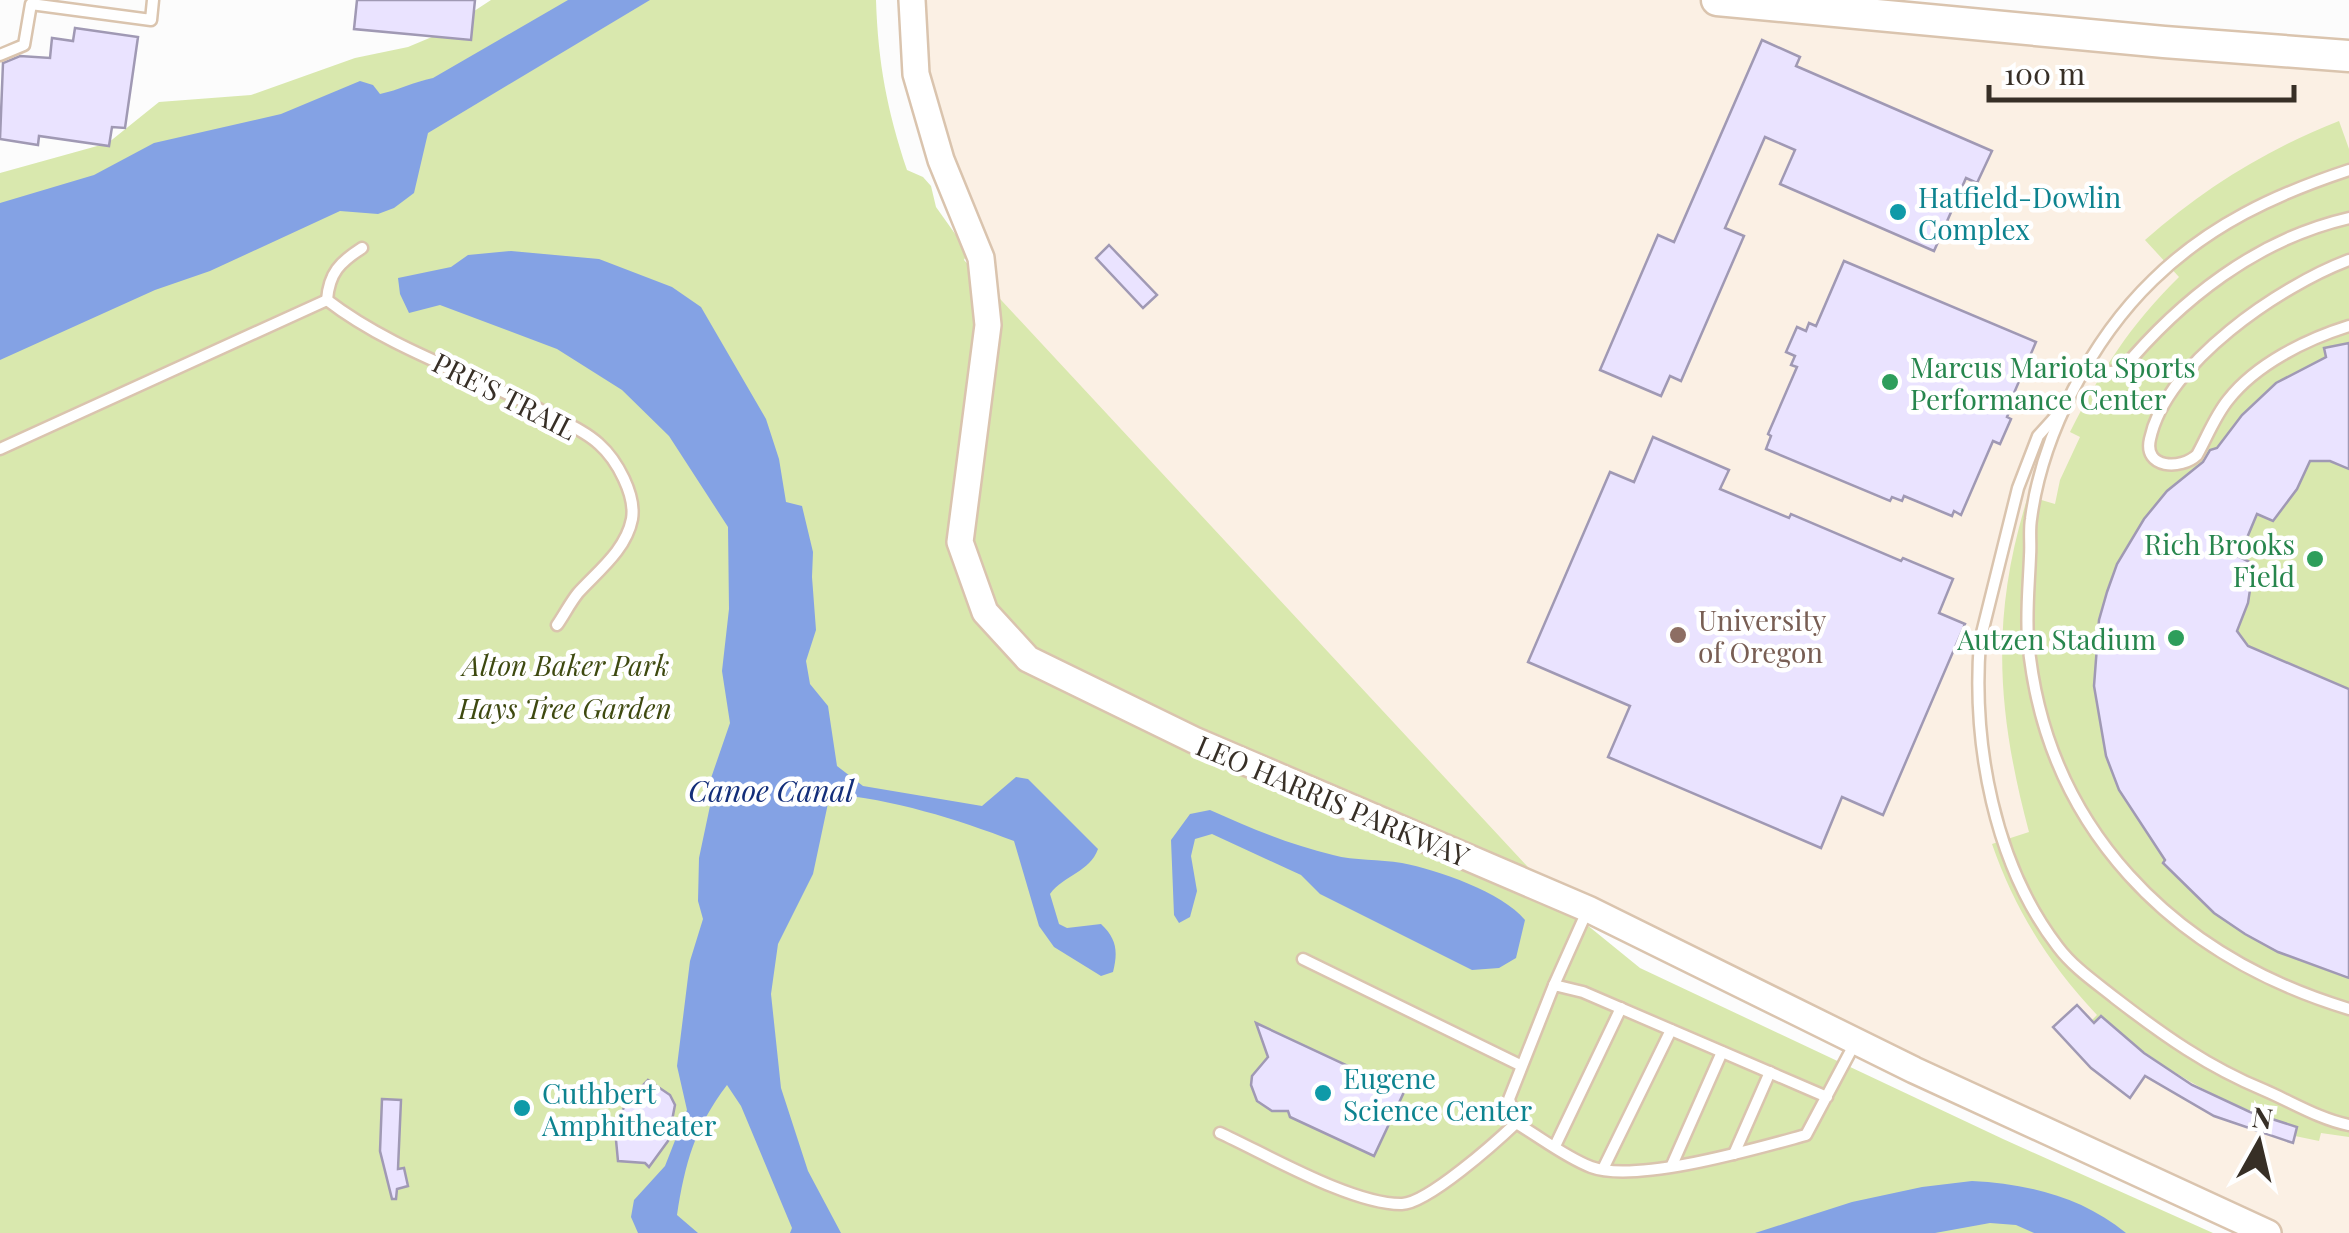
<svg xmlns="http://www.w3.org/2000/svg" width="2349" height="1233" viewBox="0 0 2349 1233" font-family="'Playfair Display',serif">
<rect width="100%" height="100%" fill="#fcfcfc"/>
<polygon fill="#fbf0e4" points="912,0 1717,0 2349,56 2349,1233 2264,1233 1313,793 988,325 941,160"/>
<g fill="#d9e8ae">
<path d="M491 0H876C878 63 887 110 907 170L923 177 931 186 936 207 968 252 964 260 1565 907 1640 968 2003 1139 2213 1233H0V173L108 143 159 102 251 95 355 58 408 47 439 34Z"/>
<path d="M2339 121 2349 149V1137L2321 1133 2319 1141 2295 1136 2296 1127C2221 1104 2160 1069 2101 1017L2094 1023 2091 1021 2097 1015C2049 964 2015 910 1992 844L2029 832C1997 712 1990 617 2028 496L2055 504 2060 480 2080 437 2070 432C2101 371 2130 325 2179 277L2145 240C2203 189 2267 149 2339 121Z"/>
</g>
<g fill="#84a2e4">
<path d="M568 0H650L428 133 414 193 394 208 378 214 340 211 210 271 155 290 0 360V203L94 175 154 143 281 114 360 81 373 85 380 94C399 90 413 82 433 78Z"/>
<path d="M511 251 599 259 672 287 701 307 766 419 779 459 786 502 802 506 813 552 812 577 816 630 806 661 810 684 828 706 837 766 863 786 982 806 1016 777 1028 779 1098 849C1090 872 1064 875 1050 894L1059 924 1067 928 1101 924C1117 939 1118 952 1113 972L1101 976 1054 947 1039 926 1014 841C956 819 893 799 830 794L813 874 778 944 771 994 781 1088 808 1171 841 1233H790L792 1228 741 1106 727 1085C695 1127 685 1163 677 1215L698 1233H638L631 1217 634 1200 665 1166 687 1110 677 1066 690 961 703 919 698 901 699 858 710 806V781L730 723 722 671 729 609 728 527 669 436 622 390 557 349 440 305 409 313 400 294 398 278 451 267 468 255Z"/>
<path d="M1210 810C1250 828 1290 845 1333 855 1355 861 1379 859 1402 863 1438 870 1502 892 1525 920L1516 958 1499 968 1472 970 1320 894 1301 875 1212 834 1195 839 1191 856 1197 891 1190 917 1179 923 1174 915 1171 840 1190 814Z"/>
<path d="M1972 1181C2029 1184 2082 1197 2126 1233H2034L2016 1225 1990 1223 1935 1233H1755L1852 1202 1922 1187Z"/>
</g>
<g fill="#eae3ff" stroke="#a099b4" stroke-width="2.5">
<polygon points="357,0 475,0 471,40 354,29"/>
<polygon points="75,28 138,37 125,128 112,127 109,146 39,136 38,145 0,139 3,63 20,56 50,58 52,38 73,41"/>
<polygon points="1762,40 1800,57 1796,66 1992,151 1977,183 1966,178 1934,251 1780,184 1795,150 1765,137 1725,228 1744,236 1681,381 1670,376 1661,396 1600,370 1658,235 1674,242"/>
<polygon points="1109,245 1157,295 1143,308 1096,258"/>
<polygon points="1844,261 2036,342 2011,400 2014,401 2007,417 2011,419 2000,444 1993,441 1961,515 1954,511 1952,516 1904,496 1902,501 1892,497 1890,501 1766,449 1771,436 1768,434 1797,367 1791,365 1795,356 1786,352 1797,327 1806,331 1809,323 1816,326"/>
<polygon points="2349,343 2349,469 2330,461 2310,461 2297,489 2273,521 2257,514 2239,557 2254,564 2248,603 2237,631 2248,646 2349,689 2349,978 2278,952 2245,934 2214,913 2163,863 2165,860 2119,790 2106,756 2094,686 2099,620 2107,592 2117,564 2144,519 2167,491 2203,462 2210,450 2217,448 2242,415 2276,383 2326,357 2324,348"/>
<polygon points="1653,437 1729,470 1720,489 1789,518 1791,514 1901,561 1903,558 1953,579 1939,613 1965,624 1883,815 1842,797 1821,848 1608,757 1630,706 1528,662 1610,472 1634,482"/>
<polygon points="2077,1005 2094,1023 2101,1016 2144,1053 2192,1085 2250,1112 2297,1127 2293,1143 2214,1116 2145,1076 2130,1098 2091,1068 2053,1027"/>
<polygon points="1256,1023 1404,1092 1374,1156 1290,1117 1288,1111 1272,1111 1257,1101 1251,1085 1252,1076 1268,1057"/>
<polygon points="648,1080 670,1095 675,1105 668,1141 649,1167 645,1163 618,1161 616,1140 620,1116 626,1103"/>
<polygon points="382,1099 401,1100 398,1169 404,1168 408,1186 397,1189 396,1199 392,1199 380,1151"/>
</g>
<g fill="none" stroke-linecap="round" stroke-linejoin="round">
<defs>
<g id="service">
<polyline points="0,55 24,45 31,4 151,20 153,0"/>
<path d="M2349 170C2276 194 2209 225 2153 280 2092 339 2042 434 2031 519 2029 531 2031 544 2030 556 2029 584 2026 611 2028 640 2045 828 2173 956 2349 1009"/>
<path d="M2349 260C2280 286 2166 363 2150 439 2143 469 2181 470 2197 455 2207 437 2215 416 2228 400 2256 364 2307 339 2349 326"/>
<path d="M327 300C389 348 469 373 539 409 558 420 583 429 599 444 617 460 636 495 632 519 626 550 598 571 578 593 570 603 564 615 557 625"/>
<path d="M327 300C329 273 340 262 362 248"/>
<path d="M2081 375 2121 371C2180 300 2257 239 2349 218"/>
<path d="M2057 415 2038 436 2018 488 1980 641C1972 744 1994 864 2058 947 2073 967 2095 982 2115 998 2163 1035 2208 1067 2264 1090 2292 1102 2319 1119 2349 1125"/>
<polyline points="0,449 327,300"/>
<polyline points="1303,959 1520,1065"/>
<polyline points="1554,985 1588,909"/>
<path d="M1827 1097 1583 992 1554 985 1509 1099 1516 1123C1540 1137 1565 1157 1591 1167 1636 1184 1758 1148 1806 1135L1856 1041"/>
<path d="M1220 1133C1266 1154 1353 1205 1402 1204 1428 1203 1496 1142 1516 1123"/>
<polyline points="1555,1146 1621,1008"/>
<polyline points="1734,1154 1770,1072"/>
<polyline points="1672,1165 1722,1052"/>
<polyline points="1603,1169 1671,1030"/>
</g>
<polyline id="tertiary" points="912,0 916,74 941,160 981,258 988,325 960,542 985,612 1028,659 1194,740 1588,909 1914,1070 2268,1233"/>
<polyline id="secondary" points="1717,0 2164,42 2349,56"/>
</defs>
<use href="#service" stroke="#dac4ae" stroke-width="15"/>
<use href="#tertiary" stroke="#dac4ae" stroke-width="30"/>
<use href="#secondary" stroke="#dac4ae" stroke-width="35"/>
<use href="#service" stroke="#fff" stroke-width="10"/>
<use href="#tertiary" stroke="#fff" stroke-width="25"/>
<use href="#secondary" stroke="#fff" stroke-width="30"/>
</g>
<g fill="#0f9aa8" stroke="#fff" stroke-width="4">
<circle cx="1898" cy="212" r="10"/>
<circle cx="1323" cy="1093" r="10"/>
<circle cx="522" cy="1108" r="10"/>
</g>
<g fill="#2e9e5b" stroke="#fff" stroke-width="4">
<circle cx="1890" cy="382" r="10"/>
<circle cx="2315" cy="559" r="10"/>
<circle cx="2176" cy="638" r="10"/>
</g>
<circle fill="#8d6e63" stroke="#fff" stroke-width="4" cx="1678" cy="635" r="10"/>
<g text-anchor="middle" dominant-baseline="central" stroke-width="9" stroke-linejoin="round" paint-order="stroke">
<g font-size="28" fill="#0d838f" stroke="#fff" text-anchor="start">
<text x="1918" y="196">Hatfield-Dowlin<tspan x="1918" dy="32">Complex</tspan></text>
<text x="1343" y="1077">Eugene<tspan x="1343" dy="32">Science Center</tspan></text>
<text x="542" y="1092">Cuthbert<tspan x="542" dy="32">Amphitheater</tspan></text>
</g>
<g font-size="28" fill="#27864d" stroke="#fff" text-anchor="end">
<text x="1910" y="366" text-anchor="start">Marcus Mariota Sports<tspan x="1910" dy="32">Performance Center</tspan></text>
<text x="2295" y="543">Rich Brooks<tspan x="2295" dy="32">Field</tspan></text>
<text x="2156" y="638">Autzen Stadium</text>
</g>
<g font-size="28" fill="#372f26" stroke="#fff">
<text transform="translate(505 395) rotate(27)">PRE'S TRAIL</text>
<text transform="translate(1333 800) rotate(23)">LEO HARRIS PARKWAY</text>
</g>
<g font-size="28" fill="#785e54" stroke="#fff" text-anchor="start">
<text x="1698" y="619">University<tspan x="1698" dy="32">of Oregon</tspan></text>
</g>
<g font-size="28" font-style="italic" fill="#3e4910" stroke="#fff">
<text x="566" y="664">Alton Baker Park</text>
<text x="565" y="707">Hays Tree Garden</text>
</g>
<g font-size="30" font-style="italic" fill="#132e7a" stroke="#fff">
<text x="771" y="790">Canoe Canal</text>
</g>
</g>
<g transform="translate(2259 1143) rotate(8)" stroke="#ffffff" stroke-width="8" paint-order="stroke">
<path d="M0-8L18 38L0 25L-18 38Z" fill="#372f26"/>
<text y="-15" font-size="28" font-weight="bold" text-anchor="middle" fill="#372f26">N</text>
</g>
<path d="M1989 85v15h305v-15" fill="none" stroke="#372f26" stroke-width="5"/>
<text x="2004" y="85" font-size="30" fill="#372f26" stroke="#ffffff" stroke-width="8" paint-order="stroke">100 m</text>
</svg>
